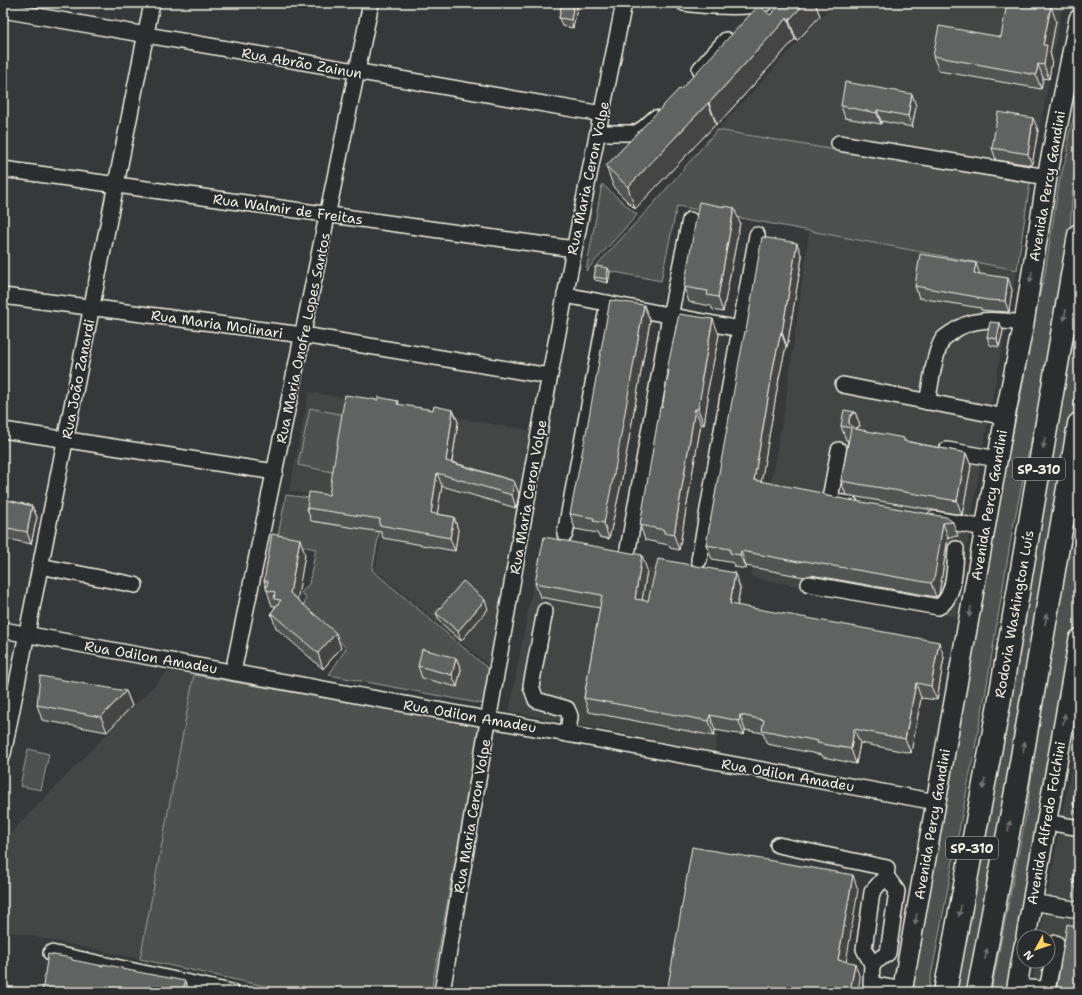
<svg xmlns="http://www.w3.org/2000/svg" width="1082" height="995" viewBox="0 0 1082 995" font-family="'Shantell Sans',sans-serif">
<rect width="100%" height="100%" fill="#363939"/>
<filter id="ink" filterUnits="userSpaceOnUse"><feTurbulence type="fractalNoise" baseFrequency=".025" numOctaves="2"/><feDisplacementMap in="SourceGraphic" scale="8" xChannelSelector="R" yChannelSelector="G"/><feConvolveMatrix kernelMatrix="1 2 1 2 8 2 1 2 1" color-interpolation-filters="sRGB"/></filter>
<g filter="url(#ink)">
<g fill="#434645">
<polygon points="834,3 1063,3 1030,183 717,130"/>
<polygon points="809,232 1017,270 984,442 969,533 956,617 751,577 768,496 785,406"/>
<polygon points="309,392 533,431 492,668 375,570 387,507 289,491"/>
<polygon points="540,548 743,585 715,752 509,711"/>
<polygon points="168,671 194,675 140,959 3,930 3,841"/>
<polygon points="1079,725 1079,992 1030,992 1036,961 1048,961 1048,937 1040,937"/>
</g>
<g fill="#4e514f" stroke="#a1a19c">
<polygon points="1079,98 1079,152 1073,184 1069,246 1038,407 1012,532 986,690 928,992 910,992 949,771 992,548 994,525 1021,394 1033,322 1045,273 1059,183 1068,151 1068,138"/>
<polygon points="717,130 1030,183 1017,270 677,206 661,281 594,268 655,202"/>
<polygon points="602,184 637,215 586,271"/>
<polygon points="1079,278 1079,378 968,992 952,992"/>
<polygon points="310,408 349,416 337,473 298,465"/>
<polygon points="1079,479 1079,607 1008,992 991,992 1026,815 1045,680"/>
<polygon points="286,495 384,507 372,570 491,671 483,704 329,675 346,648 304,605 306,597 301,593 309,584 316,549 277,541"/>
<polygon points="194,675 480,725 431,992 292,992 140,959"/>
<polygon points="28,749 49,754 41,790 20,786"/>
</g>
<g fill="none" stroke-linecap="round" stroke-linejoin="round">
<defs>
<g id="minor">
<path d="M684 3C704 6 746 9 765 3"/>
<polyline points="3,10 602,114"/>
<polyline points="700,69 726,40"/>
<polyline points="598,133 636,133 644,128 655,118"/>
<polyline points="839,143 1047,177"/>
<polyline points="3,169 574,249"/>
<polyline points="565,295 740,329 699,560"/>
<polyline points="3,296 303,335 549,376"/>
<polyline points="740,329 757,235"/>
<polyline points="843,385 1005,417"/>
<path d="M927 402C931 385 934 352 943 339 945 337 948 335 951 333 972 316 998 320 1024 323"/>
<polyline points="3,430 275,472"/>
<polyline points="839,450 831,493 834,502 850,504"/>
<polyline points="947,450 997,459"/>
<polyline points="934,519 985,528"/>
<polyline points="565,534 608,303"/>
<polyline points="628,549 670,316 690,220"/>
<polyline points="40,566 135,585"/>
<path d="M809 584 938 607C955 599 955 566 956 549"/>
<polyline points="545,611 531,686 536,700 567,709 570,716 568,734"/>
<polyline points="3,630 936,802"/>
<polyline points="233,672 371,3"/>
<polyline points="3,754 152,3"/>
<polyline points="1047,822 1079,828"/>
<polyline points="778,845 887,868 886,876 872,892 864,949 872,964 871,984 903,990"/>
<polyline points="1032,902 1079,910"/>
<polyline points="51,953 231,992"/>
<polyline points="872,964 888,953 897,891 886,876"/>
<polyline points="1017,987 1043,989 1048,985 1056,943"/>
<path d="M442 992C477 786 511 580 550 375 573 250 599 127 624 3"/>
</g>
<g id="major">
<polyline points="1026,937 1079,639"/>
<polyline points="902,992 1005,417 1024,323 1047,177 1079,19"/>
<polyline points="1016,992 1024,946"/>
</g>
<g id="highway">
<polyline points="945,992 999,704 1079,235"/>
<polyline points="978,992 1017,786 1079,424"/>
</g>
</defs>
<use href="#minor" stroke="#f4f1e8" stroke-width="18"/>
<use href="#major" stroke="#f4f1e8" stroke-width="22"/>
<use href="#highway" stroke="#f4f1e8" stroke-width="25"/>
<use href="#minor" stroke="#2a2d2e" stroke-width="15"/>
<use href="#major" stroke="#2a2d2e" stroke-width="19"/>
<use href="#highway" stroke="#2a2d2e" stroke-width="22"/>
</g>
<g fill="#535554" stroke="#f4f1e8">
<polygon points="562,3 578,3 573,28 562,26 559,18"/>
<polygon points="782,3 815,3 820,16 797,41 795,39 717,125 716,124 635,209 614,188 606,166 680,90 770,15"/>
<polygon points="1056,21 1050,53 1052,60 1049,79 1043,78 1041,89 939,71 933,56"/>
<polygon points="841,106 916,106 912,127 881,121 881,124 845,118"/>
<polygon points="1038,130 1032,165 996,160 992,148"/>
<polygon points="740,223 723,312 713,310 711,306 689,302 684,287"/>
<polygon points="802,257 787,347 786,346 779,378 761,482 827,496 953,522 958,536 948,537 939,594 936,597 811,575 804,577 746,566 746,569 735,567 734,563 712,559 706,545 746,331"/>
<polygon points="610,272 608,283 595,280 594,277"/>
<polygon points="980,274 1012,290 1009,312 992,311 981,310 981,308 919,298 915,286"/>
<polygon points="650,321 621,484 609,539 599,537 597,533 575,529 570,514"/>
<polygon points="1003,331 999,347 990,345 987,337"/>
<polygon points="719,335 707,394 708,398 704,425 701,424 679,550 670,548 669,545 645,540 640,525 669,374 667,370"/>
<polygon points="378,400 398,401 399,405 433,410 453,410 458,422 452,462 514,481 519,494 516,508 442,486 437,514 454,517 458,530 455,551 383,538 381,532 311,521 307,508 329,495"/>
<polygon points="855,412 860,426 856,429 905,441 966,453 971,466 962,515 846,495 841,481 848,440 846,440 841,426"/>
<polygon points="3,499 32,506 37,517 31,544 3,538"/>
<polygon points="305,554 297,599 341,648 323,669 276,628 271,613 276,606 272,606 264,581"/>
<polygon points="647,570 642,600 648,601 740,588 737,606 944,657 937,700 921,698 911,753 860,743 856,764 823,757 822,755 767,744 763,733 745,730 744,735 715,730 714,736 589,712 584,698 600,608 540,597 535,583"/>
<polygon points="488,609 461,641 440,622 436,613"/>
<polygon points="456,658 461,669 457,687 422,678 418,666"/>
<polygon points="126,691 132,706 107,732 42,720 37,705"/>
<polygon points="1079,765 1079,819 1078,819 1073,804"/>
<polygon points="1079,845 1079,897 1073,881"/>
</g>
<g fill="#444545" stroke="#f4f1e8">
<polygon points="574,3 578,3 573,28 571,20"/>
<polygon points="805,3 815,3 820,16 797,41 789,20"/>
<polygon points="1051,6 1056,21 1050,53 1052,60 1049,79 1044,65 1043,45"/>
<polygon points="787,18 795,39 717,125 709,103"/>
<polygon points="1038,64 1043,78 1041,89 1036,75"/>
<polygon points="912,94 916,106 912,127 908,116"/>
<polygon points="708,103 716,124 635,209 628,187"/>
<polygon points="877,110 881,121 881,124 877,113"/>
<polygon points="1033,118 1038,130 1032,165 1028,154"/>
<polygon points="734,208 740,223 723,312 718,297"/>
<polygon points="797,243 802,257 787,347 782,332"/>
<polygon points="976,263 980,275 974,273"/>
<polygon points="608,268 610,272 608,283 607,279"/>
<polygon points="1008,278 1012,290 1009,312 1005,301"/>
<polygon points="644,305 650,321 621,484 609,539 604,523"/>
<polygon points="713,319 719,335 707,394 708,398 704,425 698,409 701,382"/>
<polygon points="1000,323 1003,331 999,347 997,339"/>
<polygon points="781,332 786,346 779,378 759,495 754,480 774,363"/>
<polygon points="695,409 701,424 679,550 674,535"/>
<polygon points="453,410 458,422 450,473 446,461"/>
<polygon points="855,412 860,426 856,428 854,433 849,423 849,419 851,415"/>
<polygon points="966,453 971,466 962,515 957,501"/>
<polygon points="437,473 442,486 435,526 431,513"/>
<polygon points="514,481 519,494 516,508 512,495"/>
<polygon points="32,506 37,517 31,544 27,532"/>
<polygon points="454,517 458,530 455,551 450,538"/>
<polygon points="943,523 948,537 939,594 936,597 931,583"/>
<polygon points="300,539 305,554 296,608 290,593"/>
<polygon points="741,551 746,566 746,569 740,555"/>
<polygon points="642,555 647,570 640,613 635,599"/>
<polygon points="735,573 740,588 735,619 730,604"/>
<polygon points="485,600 488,609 461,641 458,631"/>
<polygon points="336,633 341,648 323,669 318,653"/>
<polygon points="939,642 944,657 937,700 931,686"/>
<polygon points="456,658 461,669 457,687 452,675"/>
<polygon points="916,683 921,698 911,753 905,739"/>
<polygon points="126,691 132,706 107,732 101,717"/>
<polygon points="710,715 715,730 714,736 709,721"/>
<polygon points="740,715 745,730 744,735 739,721"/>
<polygon points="854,729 860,743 856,764 851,749"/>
<polygon points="853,875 858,890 844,975 838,960"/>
<polygon points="855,963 860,978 858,992 850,992"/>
<polygon points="185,981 189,992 183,992"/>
</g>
<g fill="#616362" stroke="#f4f1e8">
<polygon points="562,3 574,3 571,20 559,18"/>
<polygon points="782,3 805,3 789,20 787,18 709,103 708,103 628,187 606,166 679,89 680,90 759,5 770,15"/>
<polygon points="1007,3 1033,3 1051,6 1043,45 1047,45 1044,65 1038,64 1036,75 933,56 939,26 1001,37"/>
<polygon points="845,82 912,94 908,116 877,110 877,113 841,106"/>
<polygon points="998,112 1033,118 1028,154 992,148"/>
<polygon points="699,202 725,207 725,206 734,208 718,297 707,295 708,291 684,287"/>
<polygon points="762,237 797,243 782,332 781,332 774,363 754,480 822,493 827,496 946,517 953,522 943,523 934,580 931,583 805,561 799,562 741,551 740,555 730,553 730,549 706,545 739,362 745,331 746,331"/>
<polygon points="920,254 976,263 974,273 1008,278 1005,301 987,300 977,298 977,297 915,286"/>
<polygon points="596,266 608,268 607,279 594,277"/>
<polygon points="610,300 644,305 615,469 604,523 593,521 594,518 570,514 587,428"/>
<polygon points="679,314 713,319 701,382 703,382 698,409 695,409 674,535 664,533 664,530 640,525 660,407 662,408 669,370 667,370"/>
<polygon points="990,322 1000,323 997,339 987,337"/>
<polygon points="345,395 378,400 378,397 398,401 397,404 433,410 434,406 453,410 446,461 514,481 512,495 437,473 431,513 454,517 450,538 379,525 380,519 307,508 309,492 329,495"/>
<polygon points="844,410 855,412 851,415 849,419 849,423 852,427 856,429 904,438 904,441 966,453 957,501 841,481 851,428 841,426"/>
<polygon points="3,499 32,506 27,532 3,527"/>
<polygon points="272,534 300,539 290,593 336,633 318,653 271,613 281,600 274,599 275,592 266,590 268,581 264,581"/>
<polygon points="544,537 642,555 635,599 648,601 658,559 735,573 730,604 939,642 931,686 916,683 905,739 854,729 851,749 817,743 818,741 762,730 764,720 740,715 739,721 710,715 709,721 584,698 602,595 535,583"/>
<polygon points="463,581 485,600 458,631 436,613"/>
<polygon points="422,649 456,658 452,675 418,666"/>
<polygon points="40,676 126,691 101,717 37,705"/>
<polygon points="1079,765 1079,806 1073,804"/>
<polygon points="1079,845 1079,882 1073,881"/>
<polygon points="692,847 853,875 838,960 855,963 850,992 667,992"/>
<polygon points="1067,924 1079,927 1079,992 1056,992"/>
<polygon points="48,954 72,958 72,960 103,966 103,964 122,968 122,969 185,981 183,992 42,992"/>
<polygon points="3,986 32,992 3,992"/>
<polygon points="221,989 233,992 221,992"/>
</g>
<defs><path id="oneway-solid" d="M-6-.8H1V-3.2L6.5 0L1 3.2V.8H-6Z"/></defs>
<g fill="#71726f">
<use href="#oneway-solid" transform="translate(1031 277) rotate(99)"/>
<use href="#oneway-solid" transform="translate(1065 315) rotate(100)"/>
<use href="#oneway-solid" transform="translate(1044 443) rotate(100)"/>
<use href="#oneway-solid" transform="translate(970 612) rotate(100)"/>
<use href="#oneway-solid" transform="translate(1046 619) rotate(-80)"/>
<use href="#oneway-solid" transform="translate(1064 719) rotate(-80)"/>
<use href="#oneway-solid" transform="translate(1024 747) rotate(-80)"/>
<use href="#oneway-solid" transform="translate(984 784) rotate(101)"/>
<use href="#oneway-solid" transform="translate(1009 826) rotate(-79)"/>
<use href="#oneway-solid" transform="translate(960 911) rotate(101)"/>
<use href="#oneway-solid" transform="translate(916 919) rotate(100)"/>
<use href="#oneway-solid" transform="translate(986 954) rotate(-79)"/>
</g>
</g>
<g text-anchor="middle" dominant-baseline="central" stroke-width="3" stroke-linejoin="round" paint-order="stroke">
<g fill="#2a2d2e" stroke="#b7b6b0" stroke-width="1">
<rect x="1013" y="458" width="52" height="22" rx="3"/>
<rect x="946" y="837" width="52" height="22" rx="3"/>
</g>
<g font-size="13" font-weight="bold" fill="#f4f1e8">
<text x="1039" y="469">SP-310</text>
<text x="972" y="848">SP-310</text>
</g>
<g font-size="14" fill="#f4f1e8" stroke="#2a2d2e">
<text transform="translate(302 63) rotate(10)">Rua Abrão Zainun</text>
<text transform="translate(588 178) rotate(-78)">Rua Maria Ceron Volpe</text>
<text transform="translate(1047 186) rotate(-80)">Avenida Percy Gandini</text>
<text transform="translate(288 209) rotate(8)">Rua Walmir de Freitas</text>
<text transform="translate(217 324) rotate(8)">Rua Maria Molinari</text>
<text transform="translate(303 338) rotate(-78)">Rua Maria Onofre Lopes Santos</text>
<text transform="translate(78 379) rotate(-79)">Rua João Zanardi</text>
<text transform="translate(528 497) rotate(-80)">Rua Maria Ceron Volpe</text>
<text transform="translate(989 505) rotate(-80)">Avenida Percy Gandini</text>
<text transform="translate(1014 614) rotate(-80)">Rodovia Washington Luís</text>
<text transform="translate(151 657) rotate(10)">Rua Odilon Amadeu</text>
<text transform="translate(470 716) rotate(10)">Rua Odilon Amadeu</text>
<text transform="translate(788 775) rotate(10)">Rua Odilon Amadeu</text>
<text transform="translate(472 816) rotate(-80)">Rua Maria Ceron Volpe</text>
<text transform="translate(1046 823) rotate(-80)">Avenida Alfredo Folchini</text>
<text transform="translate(932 824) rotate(-80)">Avenida Percy Gandini</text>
</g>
</g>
<rect width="1082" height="995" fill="none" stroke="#2a2d2e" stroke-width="16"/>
<rect x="8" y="8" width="1066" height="979" fill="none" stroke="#f4f1e8" stroke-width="1.5" filter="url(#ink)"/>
<g transform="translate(1036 949) rotate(230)"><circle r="19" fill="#2a2d2e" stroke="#7b7b78"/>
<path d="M0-3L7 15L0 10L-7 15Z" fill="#ffd166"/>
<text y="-6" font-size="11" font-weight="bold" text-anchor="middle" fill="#f4f1e8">N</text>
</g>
</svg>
